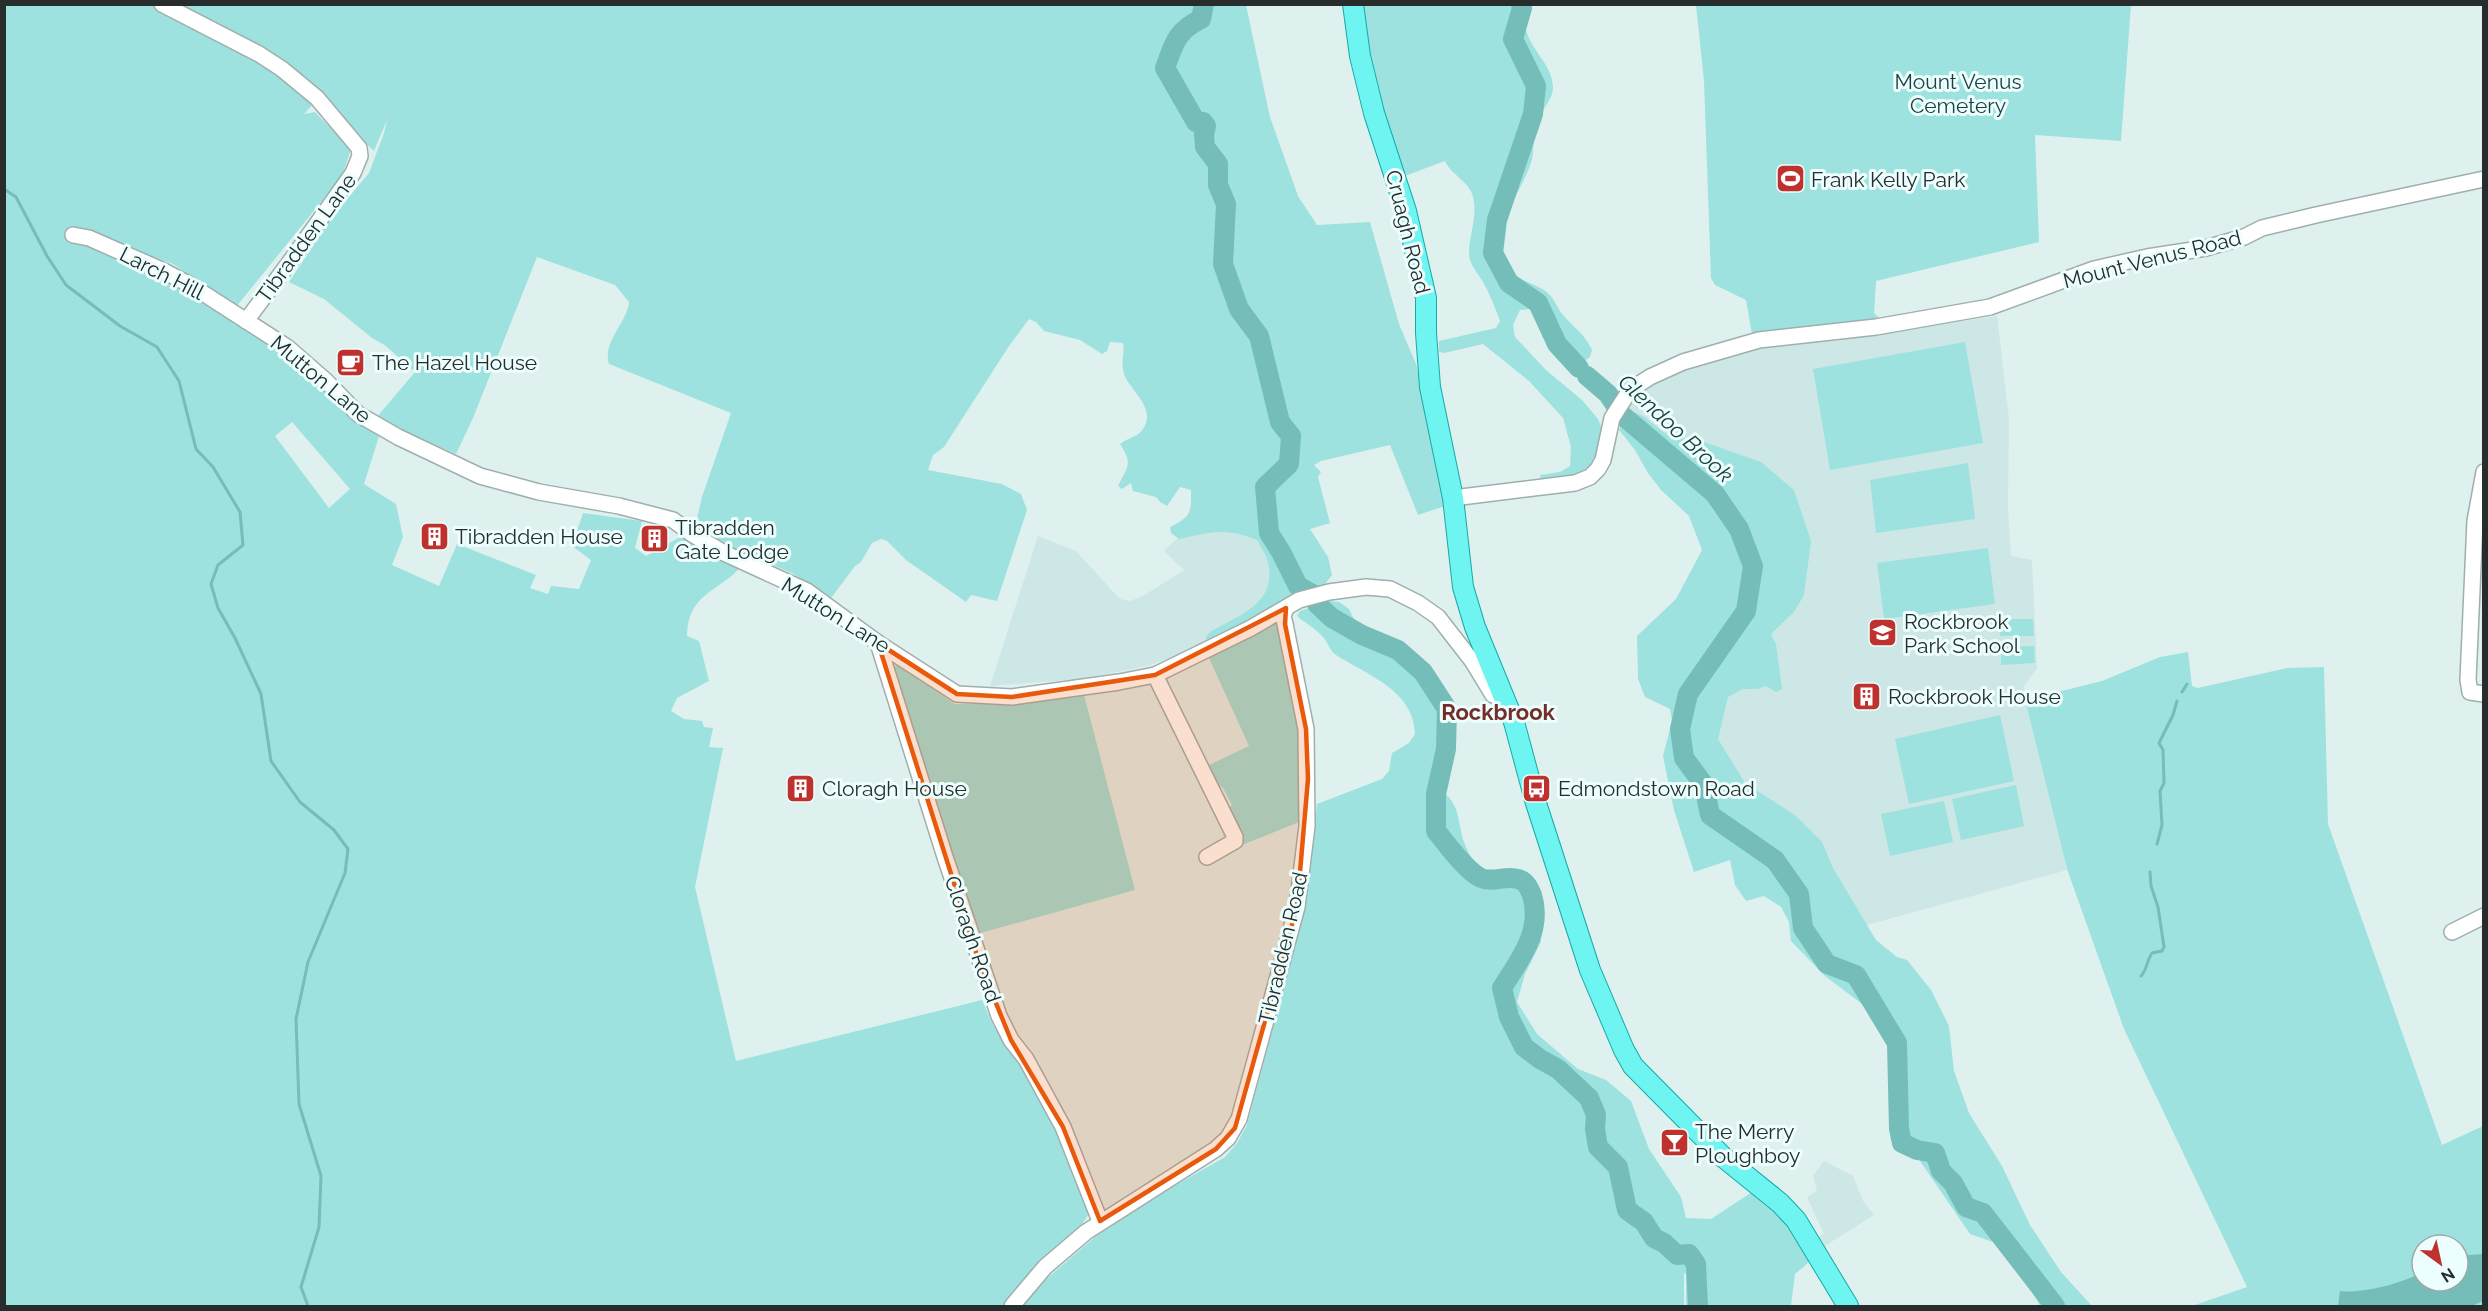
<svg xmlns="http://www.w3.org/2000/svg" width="2488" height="1311" viewBox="0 0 2488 1311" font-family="Raleway,sans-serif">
<rect width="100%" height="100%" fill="#dff1ef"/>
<g fill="#cce7e6">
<polygon points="1997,316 2009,418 2008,509 2011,556 2032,560 2037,668 2024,686 2025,700 2067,870 1867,925 1799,894 1704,785 1746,611 1645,433 1622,415 1635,394 1660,378 1709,360 1775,345 1855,338"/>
<polygon points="1233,485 1298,586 1211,642 1148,666 1079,679 990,686 1038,536 1076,551 1120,599 1130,601 1143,596 1184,570 1164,551"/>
<polygon points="1824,1161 1853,1176 1863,1201 1874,1215 1820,1249 1815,1238 1824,1234 1807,1197 1817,1191 1813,1176"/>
</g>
<g fill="#9de2de" fill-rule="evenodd">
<path d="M5 5H1246L1270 117 1298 196 1317 225 1370 222 1399 324 1416 364 1429 414 1445 506 1418 515 1390 445 1321 461 1314 465 1321 472 1318 477 1330 523 1310 529 1328 557 1332 575 1325 584 1295 593 1276 607 1211 642 1205 638 1210 632C1239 615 1278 603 1268 562 1266 554 1260 546 1257 540 1225 527 1211 532 1179 539L1171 533 1170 527C1192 516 1191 513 1191 490L1180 487 1167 506 1160 502 1156 497 1133 491 1131 483 1122 489 1118 486C1128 466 1133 464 1120 444 1127 438 1138 437 1143 429 1158 406 1126 389 1123 370 1121 360 1125 353 1123 343L1110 342 1107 351 1102 354 1080 340 1044 331 1036 322 1029 319 1007 349 944 447 933 455 928 470 1002 484 1021 494 1027 510 997 601 971 595 966 602 906 560 887 541 881 539 872 543 861 562 855 566 831 598 792 573 729 547 708 537 695 527 702 497 731 413 609 364C602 342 627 323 629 302L615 285 537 257 473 418 456 454 376 418 415 372 386 346 372 338 324 299 289 282 333 216 369 173 384 133 387 120 374 151 317 100 304 114 315 112 351 149 342 176 236 307 173 264 110 241 95 250 141 264 196 292 235 324 283 353 380 433 364 484 396 504 403 537 392 565 439 586 457 544 536 575 530 588 548 594 551 586 579 589 591 560 572 546 583 513 642 521 635 548 646 556 682 536 741 567C717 593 688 593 687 636L699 641 709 681 677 698 671 711 684 719 702 721 704 727 713 728 709 747 723 748 695 887 736 1061 982 1000 993 1025 1022 1065 1051 1119 1085 1191 1090 1212 1079 1229 1026 1280 1003 1306H5ZM292 422 350 489 329 508 275 436Z"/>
<path d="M1359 5H1529C1513 42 1553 57 1553 88 1553 99 1541 111 1537 121 1531 135 1536 152 1530 166 1517 199 1492 227 1507 264 1512 279 1532 282 1544 290 1554 297 1556 306 1563 315 1573 327 1585 334 1592 350L1590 357 1582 363C1561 356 1548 323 1531 309L1520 310 1513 325 1515 337 1546 370 1582 400 1598 419 1602 429 1594 462 1589 470 1582 476 1542 484 1540 475 1560 472 1570 466 1571 447 1563 418 1529 381 1483 344 1444 353 1439 352V341L1496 328 1500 321C1495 308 1490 294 1483 282 1478 273 1469 265 1469 253 1469 235 1478 216 1473 197 1470 182 1451 175 1445 161L1402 177 1379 109Z"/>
<polygon points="1696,5 2131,5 2121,141 2035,135 2039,242 1876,281 1874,313 1879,318 1820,328 1752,334 1746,300 1715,285 1711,278 1704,81"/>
<polygon points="1965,342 1983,443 1830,470 1813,369"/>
<polygon points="1628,410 1643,416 1671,438 1695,439 1761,462 1794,490 1811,541 1804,595 1794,612 1771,634 1776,644 1782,689 1776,692 1766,686 1758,689 1743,689 1728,697 1718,739 1745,783 1795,815 1822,842 1833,868 1876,940 1897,957 1907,960 1931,990 1949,1026 1954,1071 1969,1113 2002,1166 2030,1225 2061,1272 2092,1306 2040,1306 2007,1247 1970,1234 1918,1158 1902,1147 1892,1135 1890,1063 1885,1030 1870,1010 1825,976 1791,941 1789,922 1781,907 1764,896 1746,901 1735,885 1730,860 1694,872 1674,810 1663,756 1672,721 1670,709 1645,697 1638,679 1637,636 1676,599 1702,550 1689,516 1661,490 1648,473 1635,450 1619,430"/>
<polygon points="1968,463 1975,519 1876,533 1870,480"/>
<polygon points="1988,548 1995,604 1884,619 1877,563"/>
<path d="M1329 601 1339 602 1349 609 1357 625 1370 634 1378 646 1421 667 1434 678 1451 710 1456 727 1454 746 1444 767 1442 790C1461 807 1457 820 1464 842 1469 855 1476 865 1484 876L1494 877 1510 872 1523 875 1533 887 1542 916 1541 942 1525 974 1517 1002 1537 1034 1578 1069 1606 1080 1631 1101 1649 1149 1681 1197 1686 1218 1711 1219 1752 1192 1783 1216 1809 1258 1808 1263 1795 1274 1791 1306H1686V1274L1684 1273V1306H1022L1036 1288 1095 1237 1155 1197 1225 1157 1237 1143 1247 1125 1293 954 1308 889 1317 804 1382 779 1389 771 1392 753 1409 743 1415 734C1414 690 1367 675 1336 655 1329 650 1328 642 1322 636 1315 628 1305 623 1297 616L1300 611Z"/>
<polygon points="2000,619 2033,619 2034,636 2000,636"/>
<polygon points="1277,622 1297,712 1304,820 1242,845 1226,811 1232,805 1223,788 1218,785 1209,765 1249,746 1209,658"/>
<polygon points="2034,646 2035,663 2001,665 2001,647"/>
<path d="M2188 652 2192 686 2198 688 2287 668 2324 667 2328 824 2442 1145 2483 1126V1306H2192L2247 1287 2124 1029 2067 869 2025 700 2102 681 2160 657ZM2422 1245H2458V1281H2422Z"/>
<polygon points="891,666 898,666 955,704 988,704 1083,691 1135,890 977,934"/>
<polygon points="2000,715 2014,781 1909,804 1895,739"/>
<polygon points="2016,785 2024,826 1961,840 1952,799"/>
<polygon points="1944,801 1953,842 1890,856 1881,814"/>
</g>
<path fill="#75bdb9" d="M2483 1254V1301L2472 1306H2338L2340 1291C2361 1294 2404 1283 2422 1272V1281H2458V1256Z"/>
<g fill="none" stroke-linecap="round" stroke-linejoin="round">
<g stroke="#75bdb9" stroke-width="3">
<polyline points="4,189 16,197 47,256 66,285 120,326 157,347 179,381 196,449 213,467 240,512 243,545 218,565 211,584 218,608 235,638 261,694 271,761 300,802 334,830 348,849 345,873 308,962 296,1019 299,1104 321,1176 319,1227 301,1287 308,1306"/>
<polyline points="2182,692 2187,684"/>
<polyline points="2157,844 2162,825 2160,791 2164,783 2163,750 2159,743 2173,715 2177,701"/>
<path d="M2141 976C2147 970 2147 960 2152 953L2162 951 2164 947 2158 907 2151 886 2150 872"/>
</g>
<g stroke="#75bdb9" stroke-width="20">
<path d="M1204 4 1201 19C1176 31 1174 44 1165 68L1196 122H1203L1206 126 1204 135 1205 147 1218 164V185L1226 204 1223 264 1239 309 1259 336 1280 422 1291 436 1289 464 1265 487 1269 533 1281 552 1298 586 1314 595 1317 604 1332 618 1362 635 1398 650 1423 672 1447 709 1446 749 1436 794V831C1447 844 1466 871 1481 878 1492 883 1506 875 1518 879 1526 881 1529 888 1532 895 1543 931 1520 959 1502 988L1509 1017 1524 1047 1540 1059 1558 1069 1589 1098 1596 1115 1595 1129 1598 1147 1618 1167 1627 1210 1644 1222 1654 1238 1664 1243 1677 1255 1689 1254 1696 1264 1698 1306"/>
<polyline points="1521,4 1522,8 1513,39 1536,86 1533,114 1497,220 1493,253 1509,283 1538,303 1557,344 1579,368"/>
<polyline points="1587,376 1608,394 1622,415 1715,494 1739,529 1753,566 1746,611 1688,694 1680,729 1684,758 1704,785 1710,815 1775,860 1799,894 1803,928 1827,964 1856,975 1897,1043 1899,1129 1902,1143 1917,1150 1935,1153 1941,1171 1953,1183 1966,1207 1983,1213 2055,1306"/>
</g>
<defs>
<g id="minor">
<polyline points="162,4 259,54 282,69 317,98 359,148 360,156 353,173 292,259 246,321"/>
<polyline points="73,235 89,238 164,271 192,286 287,347 326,381 358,414 398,437 480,476 539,492 619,506 673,520 692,534 724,553 807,591 878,643 957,694 1012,697 1119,682 1155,675 1251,628 1299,600 1329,592 1366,587 1390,589 1418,603 1438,617 1473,662 1493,695 1505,699"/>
<polyline points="2484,472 2475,521 2468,680 2470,692 2484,694"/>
<polyline points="1453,498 1575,483 1590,477 1598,469 1603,460 1612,418 1630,390 1650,377 1683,362 1759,340 1876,327 1990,307 2094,269 2147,257 2206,248 2244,237 2262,228 2316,215 2484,179"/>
<polyline points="878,643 945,857 999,1016 1011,1040 1026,1059 1063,1127 1100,1221"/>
<polyline points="1155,675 1235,837 1235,841 1207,857"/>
<polyline points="2452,932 2484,916"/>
<polyline points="1012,1306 1045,1267 1086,1232 1216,1149 1228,1138 1239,1119 1297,907 1307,826 1306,729 1285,624 1283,616 1286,608"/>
</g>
<polyline id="major" points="1353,4 1360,56 1374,113 1406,211 1426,298 1426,333 1430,387 1453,498 1463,587 1475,627 1514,722 1535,800 1590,970 1624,1050 1633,1066 1723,1157 1780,1203 1796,1220 1848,1306"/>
</defs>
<use href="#minor" stroke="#9eafae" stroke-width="18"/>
<use href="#major" stroke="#16aaa6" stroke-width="22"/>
<use href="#minor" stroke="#fff" stroke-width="15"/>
<use href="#major" stroke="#6ef4f1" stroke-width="20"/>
</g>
<path fill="#e8590c" fill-opacity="0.2" stroke="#e8590c" stroke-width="4.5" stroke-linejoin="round" d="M1286 608 1285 624 1306 729 1308 779 1297 907 1235 1128 1216 1149 1100 1221 1063 1127 1011 1040 978 959 878 643 957 694 1012 697 1155 675Z"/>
<defs>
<symbol id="stadium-square" viewBox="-11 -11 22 22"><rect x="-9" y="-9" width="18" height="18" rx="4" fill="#bf312e" stroke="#ecfefd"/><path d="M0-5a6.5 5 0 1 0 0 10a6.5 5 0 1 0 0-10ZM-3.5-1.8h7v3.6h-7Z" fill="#fff"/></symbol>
<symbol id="cafe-square" viewBox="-11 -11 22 22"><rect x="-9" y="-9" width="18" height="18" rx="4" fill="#bf312e" stroke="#ecfefd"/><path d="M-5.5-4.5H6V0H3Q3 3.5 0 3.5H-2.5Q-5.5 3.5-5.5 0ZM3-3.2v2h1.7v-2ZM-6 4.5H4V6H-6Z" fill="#fff"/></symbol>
<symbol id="building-square" viewBox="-11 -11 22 22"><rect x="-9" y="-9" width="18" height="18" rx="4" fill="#bf312e" stroke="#ecfefd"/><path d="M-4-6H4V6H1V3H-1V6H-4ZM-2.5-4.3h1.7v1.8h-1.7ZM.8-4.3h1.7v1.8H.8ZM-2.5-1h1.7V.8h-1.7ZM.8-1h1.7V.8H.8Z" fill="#fff"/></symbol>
<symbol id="school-square" viewBox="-11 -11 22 22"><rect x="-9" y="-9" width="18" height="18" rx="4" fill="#bf312e" stroke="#ecfefd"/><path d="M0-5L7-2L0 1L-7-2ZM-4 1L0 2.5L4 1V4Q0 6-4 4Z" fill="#fff"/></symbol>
<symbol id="bus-square" viewBox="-11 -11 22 22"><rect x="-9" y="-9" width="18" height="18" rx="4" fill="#bf312e" stroke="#ecfefd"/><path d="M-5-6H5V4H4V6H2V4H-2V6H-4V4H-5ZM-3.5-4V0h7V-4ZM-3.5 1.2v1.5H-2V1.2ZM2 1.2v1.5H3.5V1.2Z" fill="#fff"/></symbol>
<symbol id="bar-square" viewBox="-11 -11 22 22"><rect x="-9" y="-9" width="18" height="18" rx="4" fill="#bf312e" stroke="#ecfefd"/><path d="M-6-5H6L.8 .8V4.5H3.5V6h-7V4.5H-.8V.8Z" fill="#fff"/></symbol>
</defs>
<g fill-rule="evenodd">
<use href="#stadium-square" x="1774" y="162" width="33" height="33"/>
<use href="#cafe-square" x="334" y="346" width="33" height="33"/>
<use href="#building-square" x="418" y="520" width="33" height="33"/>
<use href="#building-square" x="638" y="522" width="33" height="33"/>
<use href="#school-square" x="1866" y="616" width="33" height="33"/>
<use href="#building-square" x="1850" y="680" width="33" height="33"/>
<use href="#building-square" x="784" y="772" width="33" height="33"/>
<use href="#bus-square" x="1520" y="772" width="33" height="33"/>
<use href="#bar-square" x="1658" y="1126" width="33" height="33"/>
</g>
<g text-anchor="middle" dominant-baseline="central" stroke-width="6" stroke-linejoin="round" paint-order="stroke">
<g font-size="21" fill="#1c3f3e" stroke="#ecfefd">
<text x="1958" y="81">Mount Venus<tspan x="1958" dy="24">Cemetery</tspan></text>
</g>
<g font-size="21" fill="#262d2c" stroke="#ecfefd" text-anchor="start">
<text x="1811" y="179">Frank Kelly Park</text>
<text x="372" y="362">The Hazel House</text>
<text x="675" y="527">Tibradden<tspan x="675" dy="24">Gate Lodge</tspan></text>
<text x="455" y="536">Tibradden House</text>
<text x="1904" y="621">Rockbrook<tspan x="1904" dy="24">Park School</tspan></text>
<text x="1888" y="696">Rockbrook House</text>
<text x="822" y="788">Cloragh House</text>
<text x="1558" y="788">Edmondstown Road</text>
<text x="1695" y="1131">The Merry<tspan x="1695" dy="24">Ploughboy</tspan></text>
</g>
<g font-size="21" fill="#262d2c" stroke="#ecfefd">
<text transform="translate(1408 232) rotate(76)">Cruagh Road</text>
<text transform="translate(306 238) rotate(-54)">Tibradden Lane</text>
<text transform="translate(2152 259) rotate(-14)">Mount Venus Road</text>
<text transform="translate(162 273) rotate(27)">Larch Hill</text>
<text transform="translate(321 379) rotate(40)">Mutton Lane</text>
<text transform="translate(836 615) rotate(32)">Mutton Lane</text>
<text transform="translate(973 939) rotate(71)">Cloragh Road</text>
<text transform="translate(1283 948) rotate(-77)">Tibradden Road</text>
</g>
<g font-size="22" font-style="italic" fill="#1d403f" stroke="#ecfefd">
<text transform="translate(1676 428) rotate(43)">Glendoo Brook</text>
</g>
<g font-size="22" font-weight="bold" fill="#742e29" stroke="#ecfefd">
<text x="1498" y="712">Rockbrook</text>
</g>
</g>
<rect width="2488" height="1311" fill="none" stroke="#262d2c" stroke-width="12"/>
<g transform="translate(2440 1263) rotate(147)"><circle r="28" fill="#ecfefd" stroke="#9daaa9" stroke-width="1.5"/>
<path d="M0-4.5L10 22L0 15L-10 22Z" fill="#bf312e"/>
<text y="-9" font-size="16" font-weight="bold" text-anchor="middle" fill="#262d2c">N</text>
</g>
</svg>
